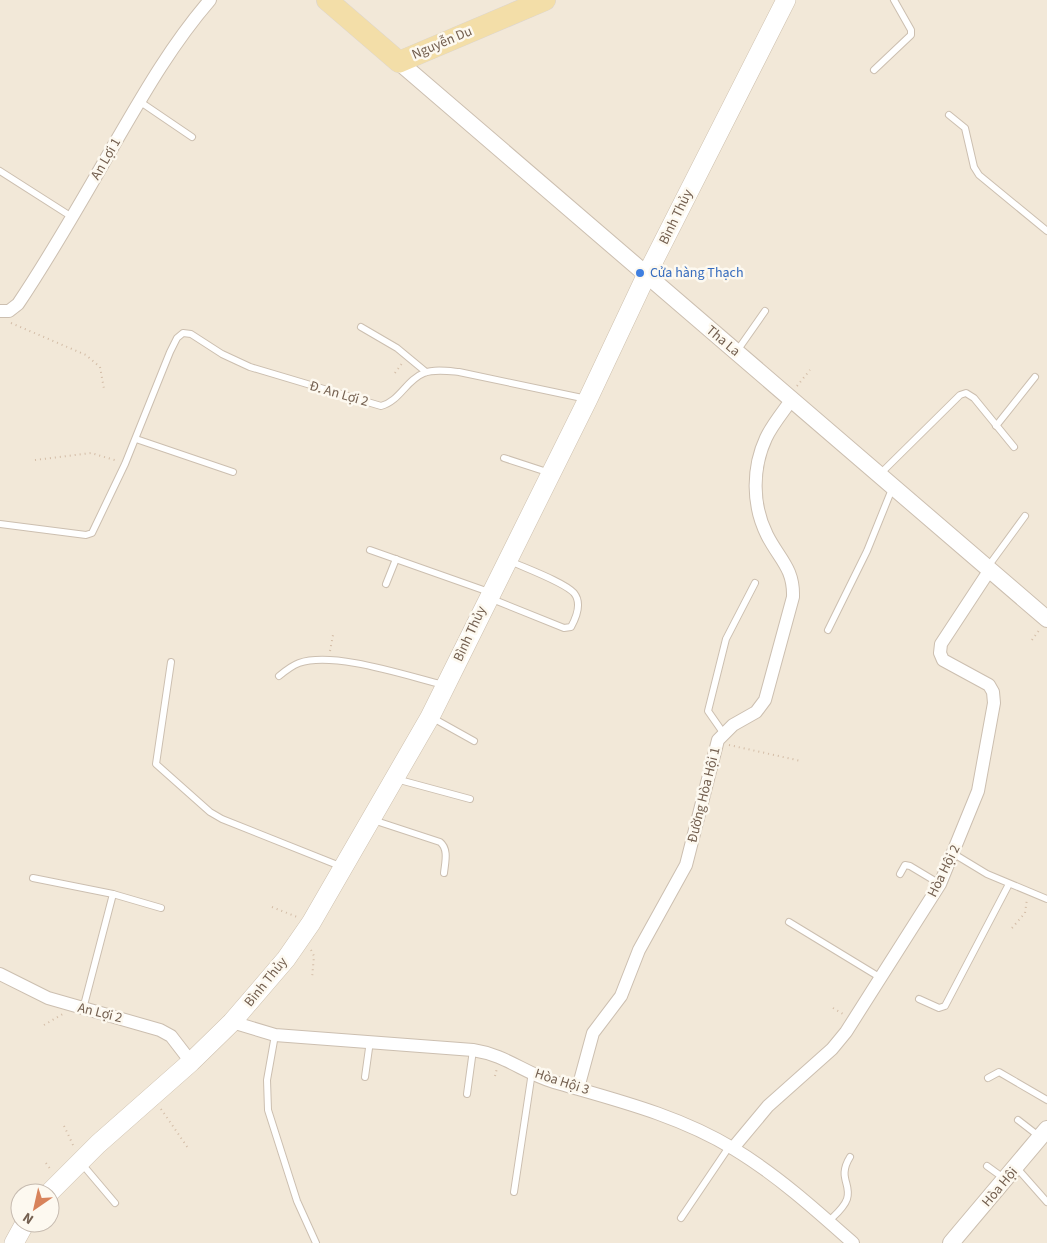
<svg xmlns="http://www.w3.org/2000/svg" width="1047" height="1243" viewBox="0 0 1047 1243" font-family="'Source Sans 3',sans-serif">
<rect width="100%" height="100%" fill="#fbf6e9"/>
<path fill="#f2e8d8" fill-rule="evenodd" d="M0 0H1047V1243H0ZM20 1193H50V1223H20Z"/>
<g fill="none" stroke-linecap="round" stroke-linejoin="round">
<defs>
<g id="service">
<polyline points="874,70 911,35 911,30 894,0"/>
<polyline points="139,101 192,137"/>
<polyline points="949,115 965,128 974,167 979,175 1047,231"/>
<polyline points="0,171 72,217"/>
<polyline points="361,327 397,348 426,372"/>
<polyline points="737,351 765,311"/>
<polyline points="996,426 1035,377"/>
<polyline points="136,439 233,472"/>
<polyline points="504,458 550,473"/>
<polyline points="880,474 960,395 966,393 974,398 1014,447"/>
<path d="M0 524 86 535 92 533 125 464 170 352 177 338 183 333 191 334 222 354 250 367 381 406C400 401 406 380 424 373 434 369 448 371 459 372L587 399"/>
<polyline points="370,550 489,592"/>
<polyline points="987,568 1025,516"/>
<polyline points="386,584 396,559"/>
<path d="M492 599 564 628 571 627C576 618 582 603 574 593 564 582 525 568 510 561"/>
<polyline points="828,630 867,551 892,489"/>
<polyline points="171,662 156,764 210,812 222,819 340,866"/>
<path d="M279 676C285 671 291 666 299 663 334 651 407 676 444 685"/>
<polyline points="431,717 474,741"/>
<polyline points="724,734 708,711 726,639 755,583"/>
<polyline points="396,779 470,799"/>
<path d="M373 820 440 842C449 849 445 863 444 873"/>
<polyline points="954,854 987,874 1047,899"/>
<polyline points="900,874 905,865 910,866 940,884"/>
<polyline points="33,878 113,894 161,908"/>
<polyline points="789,922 881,978"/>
<polyline points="919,999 939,1008 945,1006 1009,884"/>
<polyline points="83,1009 113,894"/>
<polyline points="275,1035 267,1080 268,1110 297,1201 316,1243"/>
<polyline points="365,1077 370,1041"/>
<polyline points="988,1078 999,1072 1047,1100"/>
<polyline points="467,1094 473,1050"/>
<polyline points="1018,1120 1040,1137"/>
<polyline points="82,1164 115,1203"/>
<polyline points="987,1166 1005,1179"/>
<polyline points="1016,1167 1047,1202"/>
<polyline points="514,1192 532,1072"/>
<polyline points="681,1218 729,1147"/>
<path d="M829 1221C835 1215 844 1208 847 1199 852 1184 837 1178 850 1157"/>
</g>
<g id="minor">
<path d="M0 311H9L18 304C53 252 84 197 115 143 144 93 172 44 210 0"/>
<polyline points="0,974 48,998 160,1030 171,1036 191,1062"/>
<path d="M232 1022 275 1035 473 1050C506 1055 524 1073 554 1082 616 1100 678 1115 734 1149 777 1175 816 1210 853 1243"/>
<path d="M578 1088 593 1033 621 996 639 950 686 865 718 740 733 725 756 712 765 700 793 597C794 568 779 559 767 535 752 505 752 468 766 438 772 425 783 412 792 399"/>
<polyline points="733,1148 768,1106 832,1049 846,1032 940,884 978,791 994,703 993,692 989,685 943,660 940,653 941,644 989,571"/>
</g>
<g id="tertiary">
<polyline points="399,62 1047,619"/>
<polyline points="951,1243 1047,1129"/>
</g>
<g id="secondary">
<polyline points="49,1193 98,1144 191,1062 232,1022 286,959 311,923 430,717 588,399 646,276 786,0"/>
<polyline points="14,1243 25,1223"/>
</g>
<polyline id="primary" points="327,0 399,62 545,0"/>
</defs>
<use href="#service" stroke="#ccbfb0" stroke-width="8"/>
<use href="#minor" stroke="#ccbfb0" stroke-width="14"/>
<use href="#tertiary" stroke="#ccbfb0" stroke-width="18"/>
<use href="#secondary" stroke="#cec0ae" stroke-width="20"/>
<use href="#primary" stroke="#dbd5d1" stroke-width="22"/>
<g stroke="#d3bca6" stroke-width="2" stroke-dasharray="1 4" stroke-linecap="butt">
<polyline points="11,323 86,355 100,367 104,389"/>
<polyline points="395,373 403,362"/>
<polyline points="797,386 810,370"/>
<polyline points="35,460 91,453 118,461"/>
<polyline points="1032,640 1040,629"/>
<polyline points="330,651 333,635"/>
<polyline points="729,745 801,761"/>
<polyline points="272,907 297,917"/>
<polyline points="1012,928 1025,913 1027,899"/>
<polyline points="311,950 314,956 312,978"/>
<polyline points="833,1008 843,1014"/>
<polyline points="44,1025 63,1014"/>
<polyline points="495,1076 497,1068"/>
<polyline points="161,1109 188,1148"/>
<polyline points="64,1126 74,1147"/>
<polyline points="46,1163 51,1170"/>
</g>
<use href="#service" stroke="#fff" stroke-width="6"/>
<use href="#minor" stroke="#fff" stroke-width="12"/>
<use href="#tertiary" stroke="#fff" stroke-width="16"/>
<use href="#secondary" stroke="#fff" stroke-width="19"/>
<use href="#primary" stroke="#f3dea8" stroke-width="21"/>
</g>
<circle fill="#3f7fe0" stroke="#fdf9f0" stroke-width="2" cx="640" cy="273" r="5"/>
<g text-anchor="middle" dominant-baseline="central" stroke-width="5" stroke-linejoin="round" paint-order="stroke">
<g font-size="14" fill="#735f4f" stroke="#fdf9f0">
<text transform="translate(442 43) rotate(-23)">Nguyễn Du</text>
<text transform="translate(106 159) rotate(-60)">An Lợi 1</text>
<text transform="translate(676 217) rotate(-64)">Bình Thủy</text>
<text transform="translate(723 341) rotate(40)">Tha La</text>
<text transform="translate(339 394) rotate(16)">Đ. An Lợi 2</text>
<text transform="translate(470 634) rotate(-65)">Bình Thủy</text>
<text transform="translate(704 795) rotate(-76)">Đường Hòa Hội 1</text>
<text transform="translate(944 871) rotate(-64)">Hòa Hội 2</text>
<text transform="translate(266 982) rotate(-51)">Bình Thủy</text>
<text transform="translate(100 1013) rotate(14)">An Lợi 2</text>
<text transform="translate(562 1082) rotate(18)">Hòa Hội 3</text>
<text transform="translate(1000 1187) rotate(-50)">Hòa Hội</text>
</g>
<g font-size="14" fill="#366cbe" stroke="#fdf9f0" text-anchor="start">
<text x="650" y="273">Cửa hàng Thạch</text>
</g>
</g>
<g transform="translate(35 1208) rotate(214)"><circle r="24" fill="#fdf9f0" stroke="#c6bbb0"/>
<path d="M0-4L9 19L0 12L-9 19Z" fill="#d8835b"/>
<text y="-8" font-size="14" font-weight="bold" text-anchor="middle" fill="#735f4f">N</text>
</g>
</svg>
